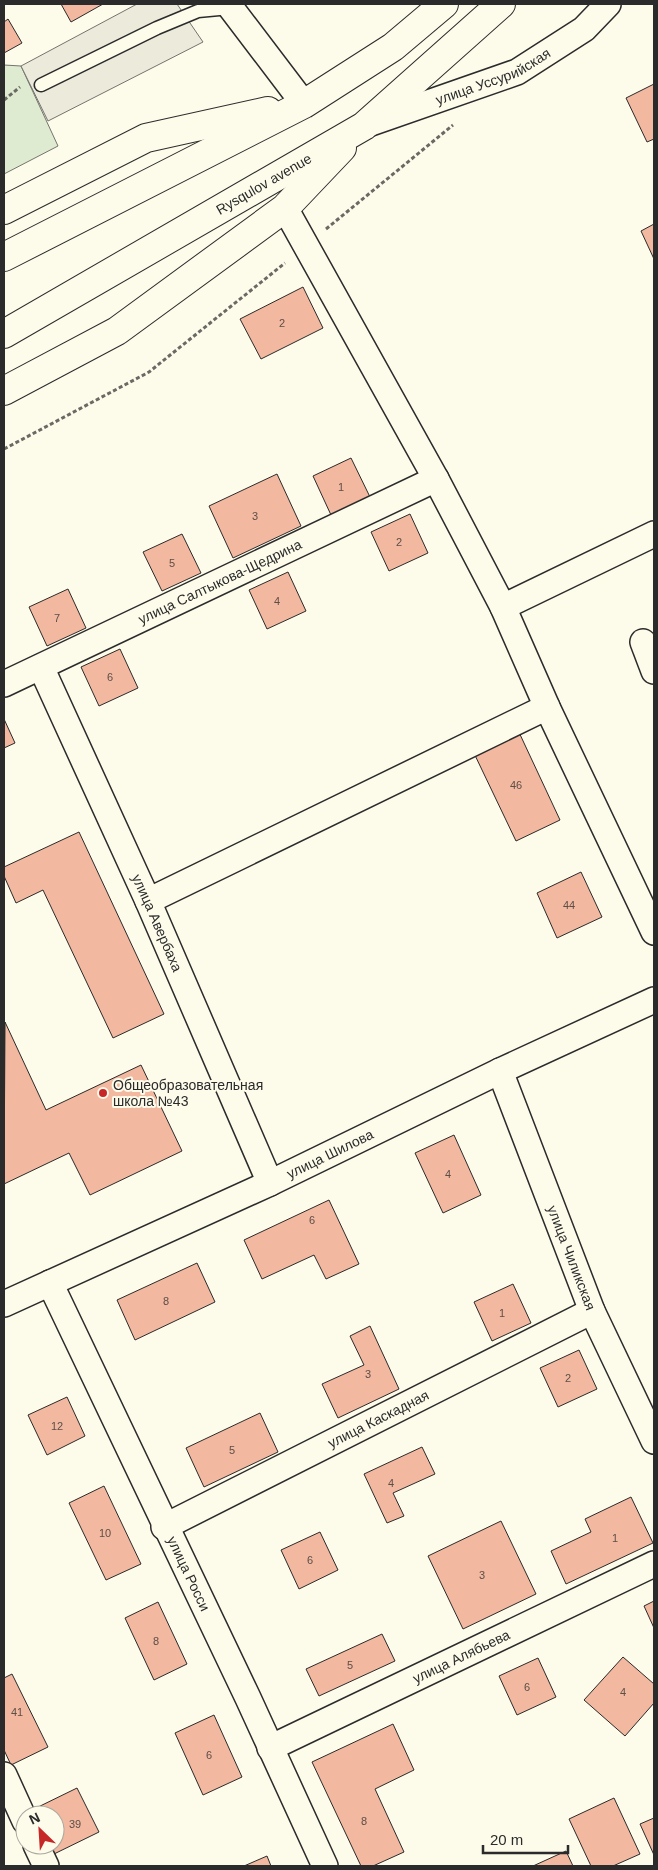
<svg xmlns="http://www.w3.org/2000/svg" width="658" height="1870" viewBox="0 0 658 1870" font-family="Arial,sans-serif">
<rect width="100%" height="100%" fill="#fdfbea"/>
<polygon fill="#deebd1" stroke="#74746e" points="4,65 21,66 58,146 4,174"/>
<polygon fill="#eceadb" stroke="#74746e" points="137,4 177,4 203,42 48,121 21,66"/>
<g fill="#f2b8a0" stroke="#2b2b2b">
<polygon points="61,4 103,4 71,22"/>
<polygon points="8,19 22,43 4,53 4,22"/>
<polygon points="654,84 654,139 647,142 626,98"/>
<polygon points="654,224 654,259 641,231"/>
<polygon points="303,287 323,328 261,359 240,319"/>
<polygon points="351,458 370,497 331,515 313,476"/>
<polygon points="277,474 301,526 233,558 209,506"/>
<polygon points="410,514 428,553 389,571 371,532"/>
<polygon points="182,534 201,573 162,591 143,552"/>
<polygon points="288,572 306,611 267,629 249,590"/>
<polygon points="68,589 86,628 47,646 29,607"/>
<polygon points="120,649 138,688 99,706 81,667"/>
<polygon points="4,719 15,743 4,748"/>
<polygon points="517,728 560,820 516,841 472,749"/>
<polygon points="79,832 164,1014 113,1038 43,890 16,903 4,876 4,867"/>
<polygon points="581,872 602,917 557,938 537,893"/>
<polygon points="5,1022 46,1110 141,1065 182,1151 90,1195 69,1153 4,1184"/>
<polygon points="454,1135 481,1195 443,1213 415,1153"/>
<polygon points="329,1200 359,1264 326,1279 314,1255 262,1279 244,1240"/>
<polygon points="197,1263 215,1302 135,1340 117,1300"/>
<polygon points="513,1284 531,1323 492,1341 474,1302"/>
<polygon points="370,1326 399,1389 338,1418 322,1384 364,1365 350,1336"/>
<polygon points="579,1350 597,1389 558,1407 540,1368"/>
<polygon points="67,1397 85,1436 47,1455 28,1415"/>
<polygon points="260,1413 278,1452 204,1487 186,1448"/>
<polygon points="422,1447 435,1474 393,1493 404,1516 387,1523 364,1474"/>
<polygon points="104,1486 141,1564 106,1580 69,1503"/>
<polygon points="631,1497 653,1543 566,1584 551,1551 591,1532 585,1519"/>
<polygon points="501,1521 536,1594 463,1629 428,1556"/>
<polygon points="320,1532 338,1570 299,1589 281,1550"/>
<polygon points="654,1601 654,1628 644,1606"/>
<polygon points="158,1602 187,1664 154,1680 125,1618"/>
<polygon points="382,1634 395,1661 319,1696 306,1669"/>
<polygon points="623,1657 654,1684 654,1703 625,1736 584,1700"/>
<polygon points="538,1658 556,1697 517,1715 499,1676"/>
<polygon points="12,1674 48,1747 11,1765 4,1750 4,1678"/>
<polygon points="214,1715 242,1777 203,1795 175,1733"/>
<polygon points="393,1724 414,1770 375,1789 404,1852 373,1866 361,1866 312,1762"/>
<polygon points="77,1788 99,1832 54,1854 50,1845 55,1845 55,1815 35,1815 32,1810"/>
<polygon points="614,1798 640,1854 613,1866 591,1866 569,1819"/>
<polygon points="654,1818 654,1855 640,1824"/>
<polygon points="566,1851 573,1866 533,1866"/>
<polygon points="267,1856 271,1866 244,1866"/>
</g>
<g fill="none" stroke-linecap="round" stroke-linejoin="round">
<defs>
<polyline id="lane" points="41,85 157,28 198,11 230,8"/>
<g id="street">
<polyline points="228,4 304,104"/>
<path id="s1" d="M368 124 517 72 584 29 608 4"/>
<polyline points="285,208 436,479 503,607 547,707 654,932"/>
<polyline points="503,607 654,534"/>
<polyline points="643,642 654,671"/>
<path id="s2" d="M41 667 148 901 270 1183"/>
<path id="s3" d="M4 684 436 479"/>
<polyline points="148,901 547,707"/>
<path id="s4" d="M500 1071 592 1311 654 1441"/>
<path id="s5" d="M50 1283 248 1698 325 1866"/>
<path id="s6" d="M4 1304 270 1183 500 1071 654 1000"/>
<path id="s7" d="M164 1527 592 1311"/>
<path id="s8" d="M270 1748 654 1564"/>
<polyline points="4,1775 25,1821"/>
<polyline points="36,1845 46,1866"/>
</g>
<g id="primary">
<polyline points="4,210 146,138 268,111"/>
<polyline points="4,257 304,104 393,47 444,4"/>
<path id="s9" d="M4 334 364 126 501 4"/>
<polyline points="4,391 117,331 285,208 342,148"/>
</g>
</defs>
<use href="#lane" stroke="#2b2b2b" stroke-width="15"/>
<use href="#street" stroke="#2b2b2b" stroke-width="28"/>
<use href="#primary" stroke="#2b2b2b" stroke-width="30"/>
<g stroke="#6a6964" stroke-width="3" stroke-dasharray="4 2.5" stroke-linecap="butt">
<polyline points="4,100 20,87"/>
<polyline points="326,229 453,125"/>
<polyline points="4,449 149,372 285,263"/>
</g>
<use href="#lane" stroke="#fdfbea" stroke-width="12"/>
<use href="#street" stroke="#fdfbea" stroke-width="25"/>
<use href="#primary" stroke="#fdfbea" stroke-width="28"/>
</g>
<circle fill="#c62828" stroke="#fdfbea" stroke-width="2" cx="103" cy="1093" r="5"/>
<g text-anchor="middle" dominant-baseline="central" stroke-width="4" stroke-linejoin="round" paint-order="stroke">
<g font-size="11" fill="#5d4e48">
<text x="282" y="323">2</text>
<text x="341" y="487">1</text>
<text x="255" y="516">3</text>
<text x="399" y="542">2</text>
<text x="172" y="563">5</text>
<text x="277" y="601">4</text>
<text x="57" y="618">7</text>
<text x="110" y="677">6</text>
<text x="516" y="785">46</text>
<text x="569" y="905">44</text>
<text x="448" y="1174">4</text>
<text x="312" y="1220">6</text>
<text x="166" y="1301">8</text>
<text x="502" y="1313">1</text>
<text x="368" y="1374">3</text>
<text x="568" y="1378">2</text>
<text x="57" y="1426">12</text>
<text x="232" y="1450">5</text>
<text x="391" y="1483">4</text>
<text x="105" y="1533">10</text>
<text x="615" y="1538">1</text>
<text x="310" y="1560">6</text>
<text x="482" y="1575">3</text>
<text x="156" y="1641">8</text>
<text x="350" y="1665">5</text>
<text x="527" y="1687">6</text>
<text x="623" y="1692">4</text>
<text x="17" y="1712">41</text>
<text x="209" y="1755">6</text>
<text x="364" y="1821">8</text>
<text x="75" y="1824">39</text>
</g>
<g font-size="14" fill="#2b2b2b" stroke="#fdfbea">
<text stroke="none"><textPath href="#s1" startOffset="134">улица Уссурийская</textPath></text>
<text stroke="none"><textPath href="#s9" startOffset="300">Rysqulov avenue</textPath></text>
<text stroke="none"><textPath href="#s3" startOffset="239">улица Салтыкова-Щедрина</textPath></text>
<text stroke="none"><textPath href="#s2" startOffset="281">улица Авербаха</textPath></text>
<text stroke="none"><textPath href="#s6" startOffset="359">улица Шилова</textPath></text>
<text stroke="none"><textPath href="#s4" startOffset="200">улица Чиликская</textPath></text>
<text stroke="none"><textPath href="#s7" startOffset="240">улица Каскадная</textPath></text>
<text stroke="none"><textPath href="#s5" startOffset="322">улица Росси</textPath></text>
<text stroke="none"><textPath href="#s8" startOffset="212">улица Алябьева</textPath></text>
</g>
<g font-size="14" fill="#2b2b2b" stroke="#fdfbea" text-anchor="start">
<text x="113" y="1085">Общеобразовательная<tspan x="113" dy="16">школа №43</tspan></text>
</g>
</g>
<rect width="658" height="1870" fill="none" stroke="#2b2b2b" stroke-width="10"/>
<g transform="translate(40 1830) rotate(335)"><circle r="24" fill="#fdfbea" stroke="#a9a89e"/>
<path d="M0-4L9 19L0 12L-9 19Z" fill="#c62828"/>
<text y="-8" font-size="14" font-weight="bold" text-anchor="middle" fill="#2b2b2b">N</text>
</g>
<path d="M483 1845v8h85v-8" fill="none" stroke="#2b2b2b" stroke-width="2.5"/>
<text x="490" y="1845" font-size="15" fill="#2b2b2b" stroke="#fdfbea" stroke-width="4" paint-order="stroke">20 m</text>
</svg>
